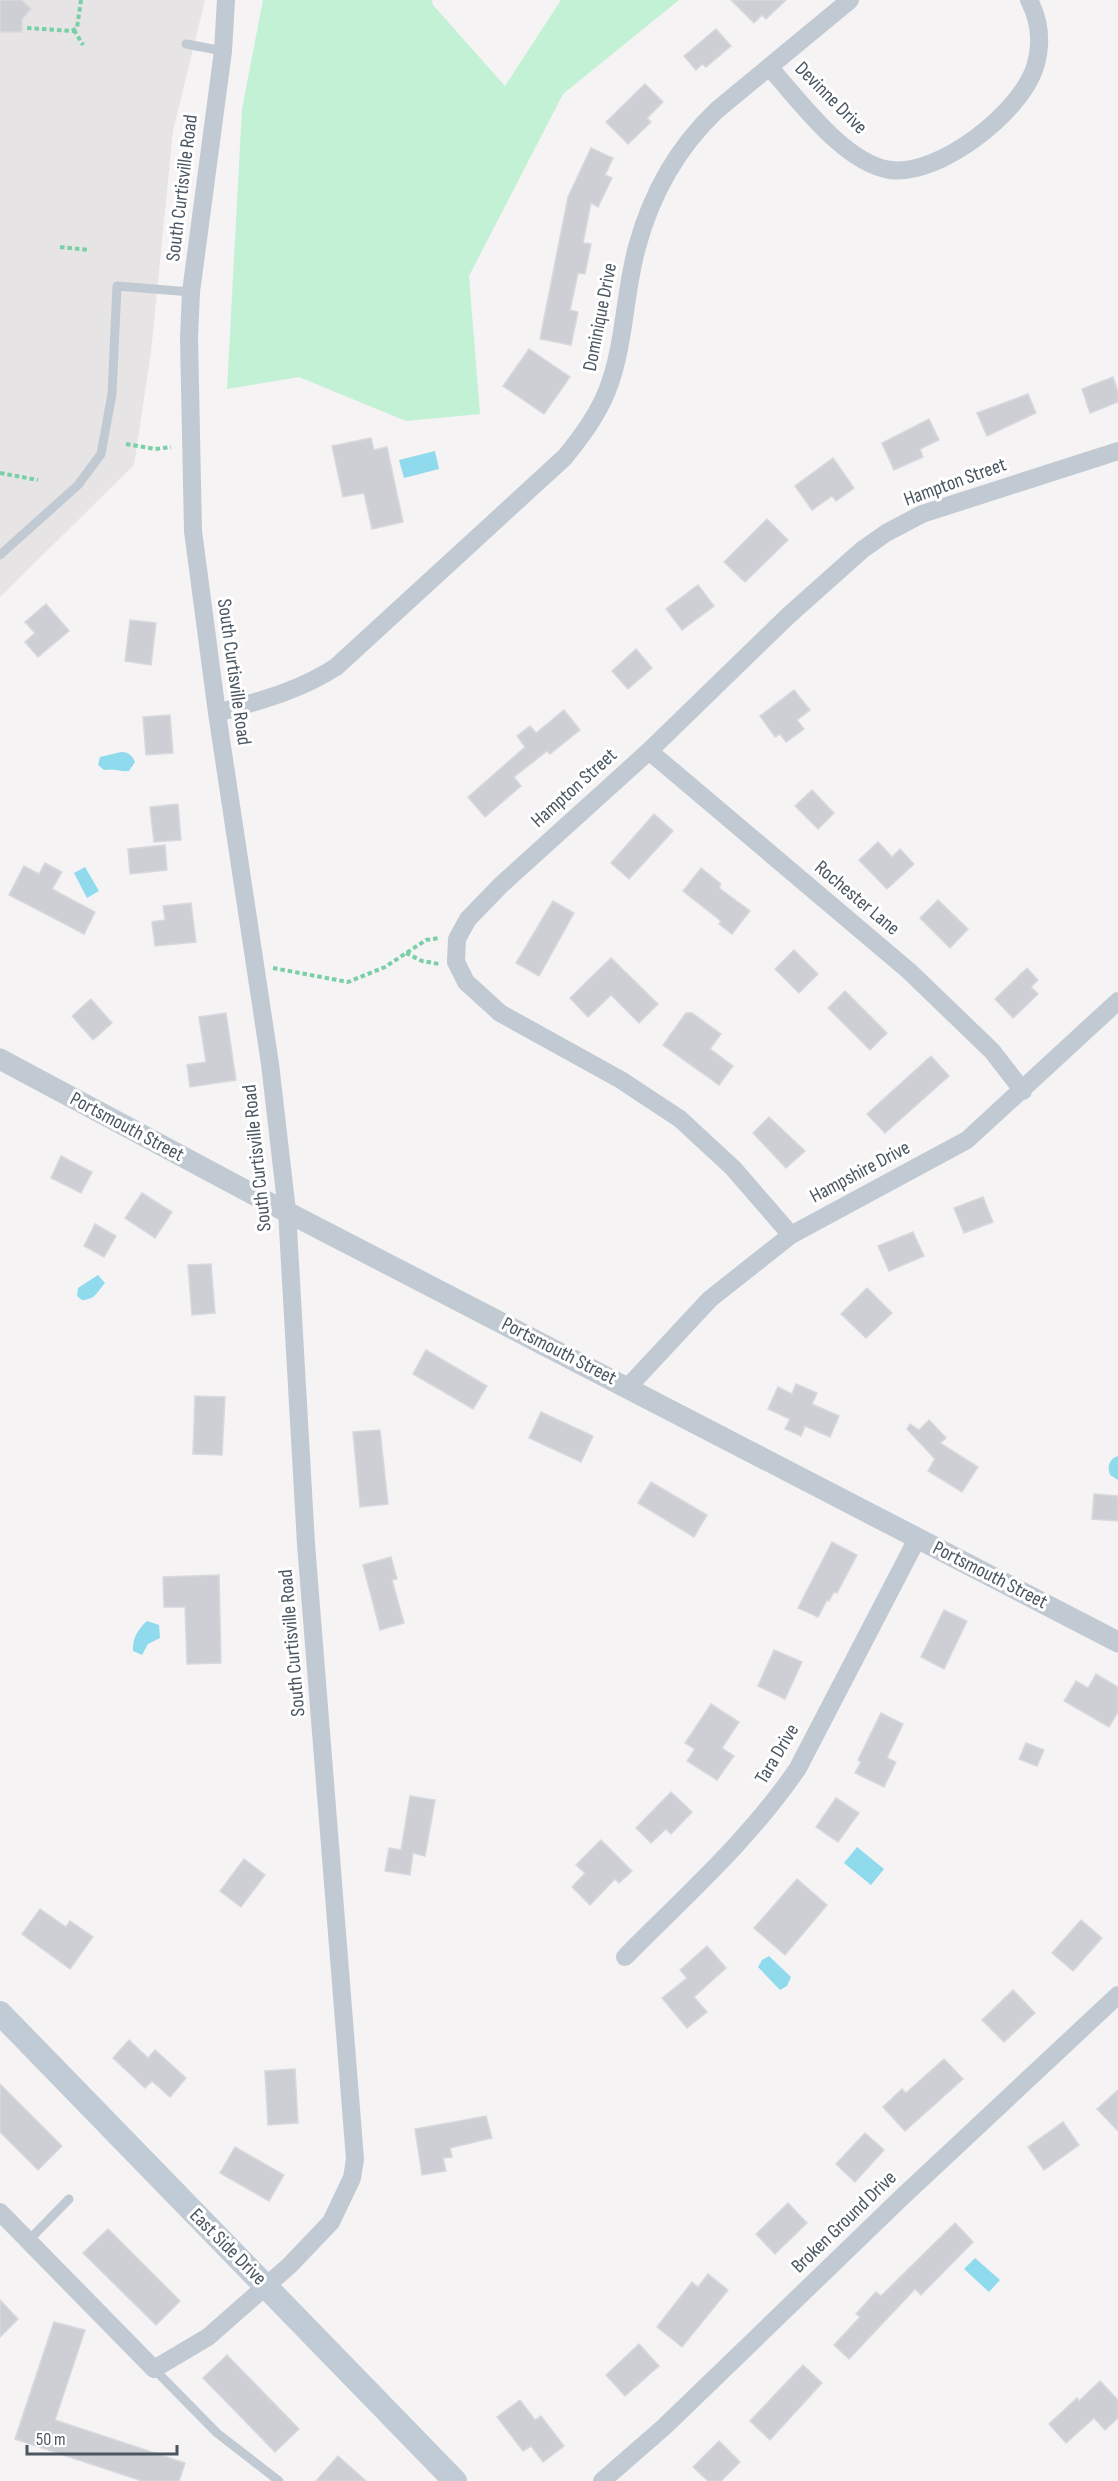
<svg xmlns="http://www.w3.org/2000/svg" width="1118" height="2481" viewBox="0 0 1118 2481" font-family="'Sofia Sans Condensed',sans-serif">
<rect width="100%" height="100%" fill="#f5f3f3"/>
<polygon fill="#e6e4e5" points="0,0 205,0 173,131 151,352 134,465 0,597"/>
<polygon fill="#c3f1d5" points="263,0 432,0 433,5 505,86 561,0 679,0 563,94 469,276 480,414 406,421 299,377 227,389 242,109"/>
<g fill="#90daee">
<polygon points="435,451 439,469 404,478 399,460"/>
<path d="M121 752C128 752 132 755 135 762L129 771C120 772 113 768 104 770L98 765 100 757Z"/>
<polygon points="85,867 99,891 87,898 74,873"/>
<path d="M98 1275 105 1283C98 1291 95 1300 82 1300L77 1296 78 1288Z"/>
<path d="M1118 1456V1480L1110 1475C1107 1466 1109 1459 1118 1456Z"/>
<path d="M147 1621 159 1625 160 1638 148 1644 142 1655 133 1651C132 1639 138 1629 147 1621Z"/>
<polygon points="857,1847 884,1869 871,1885 844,1863"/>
<polygon points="769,1956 791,1977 787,1986 780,1990 758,1967 762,1960"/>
<polygon points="975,2258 1000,2280 989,2292 964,2269"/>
</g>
<g fill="#cdcfd5" stroke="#d7d9de" stroke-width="1.5">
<polygon points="0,0 21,0 31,9 22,19 22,32 0,32"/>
<polygon points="731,0 786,0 766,19 762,15 754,23"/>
<polygon points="716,29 731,46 706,67 702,64 696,70 684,56"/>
<polygon points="645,84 663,102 647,118 651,122 628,144 606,122"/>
<polygon points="591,148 613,158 605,175 612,178 598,207 591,203 583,243 591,244 585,274 578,273 570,310 578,312 571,345 540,339 568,197"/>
<polygon points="529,349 570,377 544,414 503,386"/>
<polygon points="1113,377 1118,392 1118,402 1090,413 1082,389"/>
<polygon points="1028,394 1036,413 987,436 977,413"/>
<polygon points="929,419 939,440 920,449 923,457 894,470 882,443"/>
<polygon points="371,438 374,450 387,447 403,522 372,529 364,493 343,497 332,446"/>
<polygon points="833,458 854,488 836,501 832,496 812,510 795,486"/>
<polygon points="767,519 788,540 745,582 724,562"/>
<polygon points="698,585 714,606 682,630 666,609"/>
<polygon points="46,604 69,631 38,657 25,642 35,633 25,622"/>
<polygon points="130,620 156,623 151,665 125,661"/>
<polygon points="636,649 652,668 628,689 612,671"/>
<polygon points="794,690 810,710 797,720 804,729 786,742 780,734 775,737 760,716"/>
<polygon points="564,710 580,730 550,754 547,751 514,777 521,786 485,817 468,797 525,747 517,736 530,726 536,733"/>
<polygon points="170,715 173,753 146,755 143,717"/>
<polygon points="812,790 834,813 818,829 795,806"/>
<polygon points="178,804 181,840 154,842 150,807"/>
<polygon points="654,814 673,831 629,879 611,863"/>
<polygon points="878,842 892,857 900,849 914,864 887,889 859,860"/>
<polygon points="165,845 167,870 130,874 128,849"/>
<polygon points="45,863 62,872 52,889 95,912 84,934 9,895 24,866 39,874"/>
<polygon points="701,868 721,884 719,888 750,911 732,934 719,924 721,921 683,891"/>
<polygon points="938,900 968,929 950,948 920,918"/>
<polygon points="553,901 574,913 539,976 516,963"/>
<polygon points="191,903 196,942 155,946 152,922 165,920 163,906"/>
<polygon points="794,950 818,974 799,993 775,969"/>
<polygon points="611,958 658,1004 639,1023 611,995 588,1017 570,998"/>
<polygon points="1027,968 1038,980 1031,987 1038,994 1013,1018 995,999"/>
<polygon points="845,991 887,1033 870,1050 828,1008"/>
<polygon points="91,999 112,1023 93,1040 72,1016"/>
<polygon points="226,1013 236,1080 190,1087 187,1065 206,1062 199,1017"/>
<polygon points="686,1013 692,1013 721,1034 710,1049 733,1066 719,1085 663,1045"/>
<polygon points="931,1056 949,1076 885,1133 867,1114"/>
<polygon points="769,1117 805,1151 786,1168 753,1133"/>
<polygon points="61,1156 92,1172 81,1193 51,1178"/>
<polygon points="142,1193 172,1212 155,1238 125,1218"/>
<polygon points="983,1197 993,1222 964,1233 954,1208"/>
<polygon points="95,1224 116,1236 104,1257 84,1246"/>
<polygon points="913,1232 924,1256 889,1271 878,1246"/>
<polygon points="211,1264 215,1313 192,1315 188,1265"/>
<polygon points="867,1288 892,1313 866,1338 841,1314"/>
<polygon points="426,1350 487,1386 473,1409 413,1374"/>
<polygon points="796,1384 817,1393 812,1404 839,1416 830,1437 805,1426 801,1436 785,1429 790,1419 768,1409 778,1387 792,1394"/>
<polygon points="195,1396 225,1397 222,1455 193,1454"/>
<polygon points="541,1412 593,1436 581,1462 529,1438"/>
<polygon points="929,1420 946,1438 940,1443 978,1467 962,1492 928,1471 935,1459 907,1429 910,1424 919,1430"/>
<polygon points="380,1430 388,1504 360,1507 353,1432"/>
<polygon points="651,1482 707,1515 694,1537 638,1503"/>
<polygon points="1094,1494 1118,1496 1118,1521 1092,1519"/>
<polygon points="832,1542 857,1555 837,1593 834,1592 829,1601 827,1600 818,1617 798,1608"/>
<polygon points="391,1557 397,1579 392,1580 404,1623 380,1630 363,1565"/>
<polygon points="219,1575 221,1663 187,1664 185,1607 164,1607 163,1577"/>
<polygon points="944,1610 967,1621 944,1669 921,1657"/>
<polygon points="774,1650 802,1662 785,1699 758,1686"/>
<polygon points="1096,1674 1118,1687 1118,1712 1109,1727 1064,1701 1076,1681 1088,1688"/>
<polygon points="711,1704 739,1722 722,1748 734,1756 717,1780 687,1761 695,1749 685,1743"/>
<polygon points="881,1713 903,1724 887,1758 896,1762 884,1787 855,1773 861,1762 858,1760"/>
<polygon points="1026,1743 1044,1750 1037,1766 1019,1759"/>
<polygon points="671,1792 692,1812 671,1834 666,1829 651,1843 636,1828"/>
<polygon points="410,1796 435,1800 425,1856 413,1853 410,1875 385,1871 389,1848 401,1850"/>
<polygon points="836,1798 859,1813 838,1842 816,1827"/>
<polygon points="601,1840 632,1871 619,1883 615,1879 590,1905 572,1887 585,1873 576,1865"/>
<polygon points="244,1859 265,1875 241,1907 220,1891"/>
<polygon points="797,1879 827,1905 785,1955 754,1928"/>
<polygon points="40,1909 66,1927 70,1921 93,1937 70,1969 22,1934"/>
<polygon points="1081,1920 1102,1938 1073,1971 1052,1953"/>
<polygon points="707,1946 726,1968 694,1997 707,2012 687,2028 662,1998 687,1978 680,1970"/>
<polygon points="1013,1990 1035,2013 1004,2042 982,2020"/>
<polygon points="129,2040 148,2058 155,2050 186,2078 170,2097 152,2081 145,2088 113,2058"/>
<polygon points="944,2059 963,2079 905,2131 883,2107 902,2089 906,2093"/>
<polygon points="295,2069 298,2123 268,2125 265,2071"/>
<polygon points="0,2084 62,2146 38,2170 0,2132"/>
<polygon points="1118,2090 1118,2131 1097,2109"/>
<polygon points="486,2116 492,2138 450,2148 452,2157 443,2158 446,2171 422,2175 415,2129"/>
<polygon points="1063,2122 1079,2145 1044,2170 1028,2147"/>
<polygon points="865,2133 884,2150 855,2182 836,2164"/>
<polygon points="235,2147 284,2175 269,2201 220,2173"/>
<polygon points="788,2203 807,2223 775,2254 756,2234"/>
<polygon points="955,2223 973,2242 921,2295 915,2289 849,2359 834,2345 860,2317 856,2314 876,2292 881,2296"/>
<polygon points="108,2229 180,2301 156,2325 83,2253"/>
<polygon points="708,2274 728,2290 682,2347 657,2327 692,2282 698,2287"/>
<polygon points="0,2300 18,2319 0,2337"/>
<polygon points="54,2322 85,2330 55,2420 185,2463 179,2481 142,2481 15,2439"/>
<polygon points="639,2344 659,2366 625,2396 606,2375"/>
<polygon points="227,2355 299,2429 275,2452 203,2378"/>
<polygon points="803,2365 822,2383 770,2440 750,2421"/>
<polygon points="1100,2381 1118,2400 1118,2418 1105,2430 1094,2418 1066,2443 1049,2424 1077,2398 1079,2401"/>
<polygon points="520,2400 535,2420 541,2416 564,2446 543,2462 531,2446 523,2451 497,2417"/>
<polygon points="719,2441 740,2462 721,2481 708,2481 693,2467"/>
<polygon points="338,2456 366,2481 316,2481"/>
</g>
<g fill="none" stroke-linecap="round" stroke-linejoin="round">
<g stroke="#7ad0a6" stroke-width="4" stroke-dasharray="4.5 3" stroke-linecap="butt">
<polyline points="27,28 72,31 77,28 81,0"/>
<polyline points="74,30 83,45"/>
<polyline points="60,247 89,250"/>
<polyline points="126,444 155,449 171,447"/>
<polyline points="0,473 38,480"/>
<polyline points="406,953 422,961 439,964"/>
<polyline points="273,968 348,982 385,967 426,940 439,938"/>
</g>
<g stroke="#c1cad2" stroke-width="9">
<polyline points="186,44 223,51"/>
<polyline points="0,555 78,485 101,454 112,394 117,286 191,292"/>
<polyline points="28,2241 69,2199"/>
<polyline points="154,2369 217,2433 279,2481"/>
</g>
<g stroke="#c1cad2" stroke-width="18">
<path d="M770 68C800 101 844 163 890 170 939 177 1021 112 1035 67 1042 44 1040 21 1029 0"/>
<path d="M217 713C259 701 299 691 336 667L565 457C581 437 597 416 607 391 625 346 624 294 637 247 651 195 678 147 717 110L850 0"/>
<polyline points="649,751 909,971 992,1051 1023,1091"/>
<polyline points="791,1235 733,1168 680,1119 621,1080 500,1013 466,982 456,962 457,939 468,919 501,885 649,751 788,616 862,550 886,533 922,514 1118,451"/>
<polyline points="628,1387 710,1299 791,1235 967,1140 1118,1001"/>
<path d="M625 1957C685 1896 750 1839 798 1768L917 1539"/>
<polyline points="0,2212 154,2369 208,2337 290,2265 331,2222 352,2178 355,2159 306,1544 287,1211 270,1064 217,713 193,531 189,337 191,292 223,51 226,0"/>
<polyline points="602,2481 664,2427 900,2199 1118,1995"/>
</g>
<polyline stroke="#c1cad2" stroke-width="21" points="0,1059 260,1198 1118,1642"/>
<polyline stroke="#c1cbd6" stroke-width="24" points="0,2013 455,2481"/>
</g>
<g text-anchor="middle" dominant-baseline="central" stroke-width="6" stroke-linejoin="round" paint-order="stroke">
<g font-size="20" fill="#4a5661" stroke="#fff">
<text transform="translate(831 98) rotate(45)">Devinne Drive</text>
<text transform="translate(182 188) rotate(-83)">South Curtisville Road</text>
<text transform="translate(600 317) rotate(-79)">Dominique Drive</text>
<text transform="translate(955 482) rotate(-20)">Hampton Street</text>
<text transform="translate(234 672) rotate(82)">South Curtisville Road</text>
<text transform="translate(574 788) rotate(-42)">Hampton Street</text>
<text transform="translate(857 898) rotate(40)">Rochester Lane</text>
<text transform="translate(127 1127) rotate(28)">Portsmouth Street</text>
<text transform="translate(257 1158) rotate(-96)">South Curtisville Road</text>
<text transform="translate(860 1172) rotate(-28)">Hampshire Drive</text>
<text transform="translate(559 1351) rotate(27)">Portsmouth Street</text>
<text transform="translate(990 1575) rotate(27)">Portsmouth Street</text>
<text transform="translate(292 1643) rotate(-95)">South Curtisville Road</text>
<text transform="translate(777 1754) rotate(-59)">Tara Drive</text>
<text transform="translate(844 2222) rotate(-44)">Broken Ground Drive</text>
<text transform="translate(228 2247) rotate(45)">East Side Drive</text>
</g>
</g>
<path d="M27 2445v9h150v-9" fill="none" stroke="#4a5661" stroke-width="3"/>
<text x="36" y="2445" font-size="18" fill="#4a5661" stroke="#ffffff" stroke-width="4.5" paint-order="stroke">50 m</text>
</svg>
